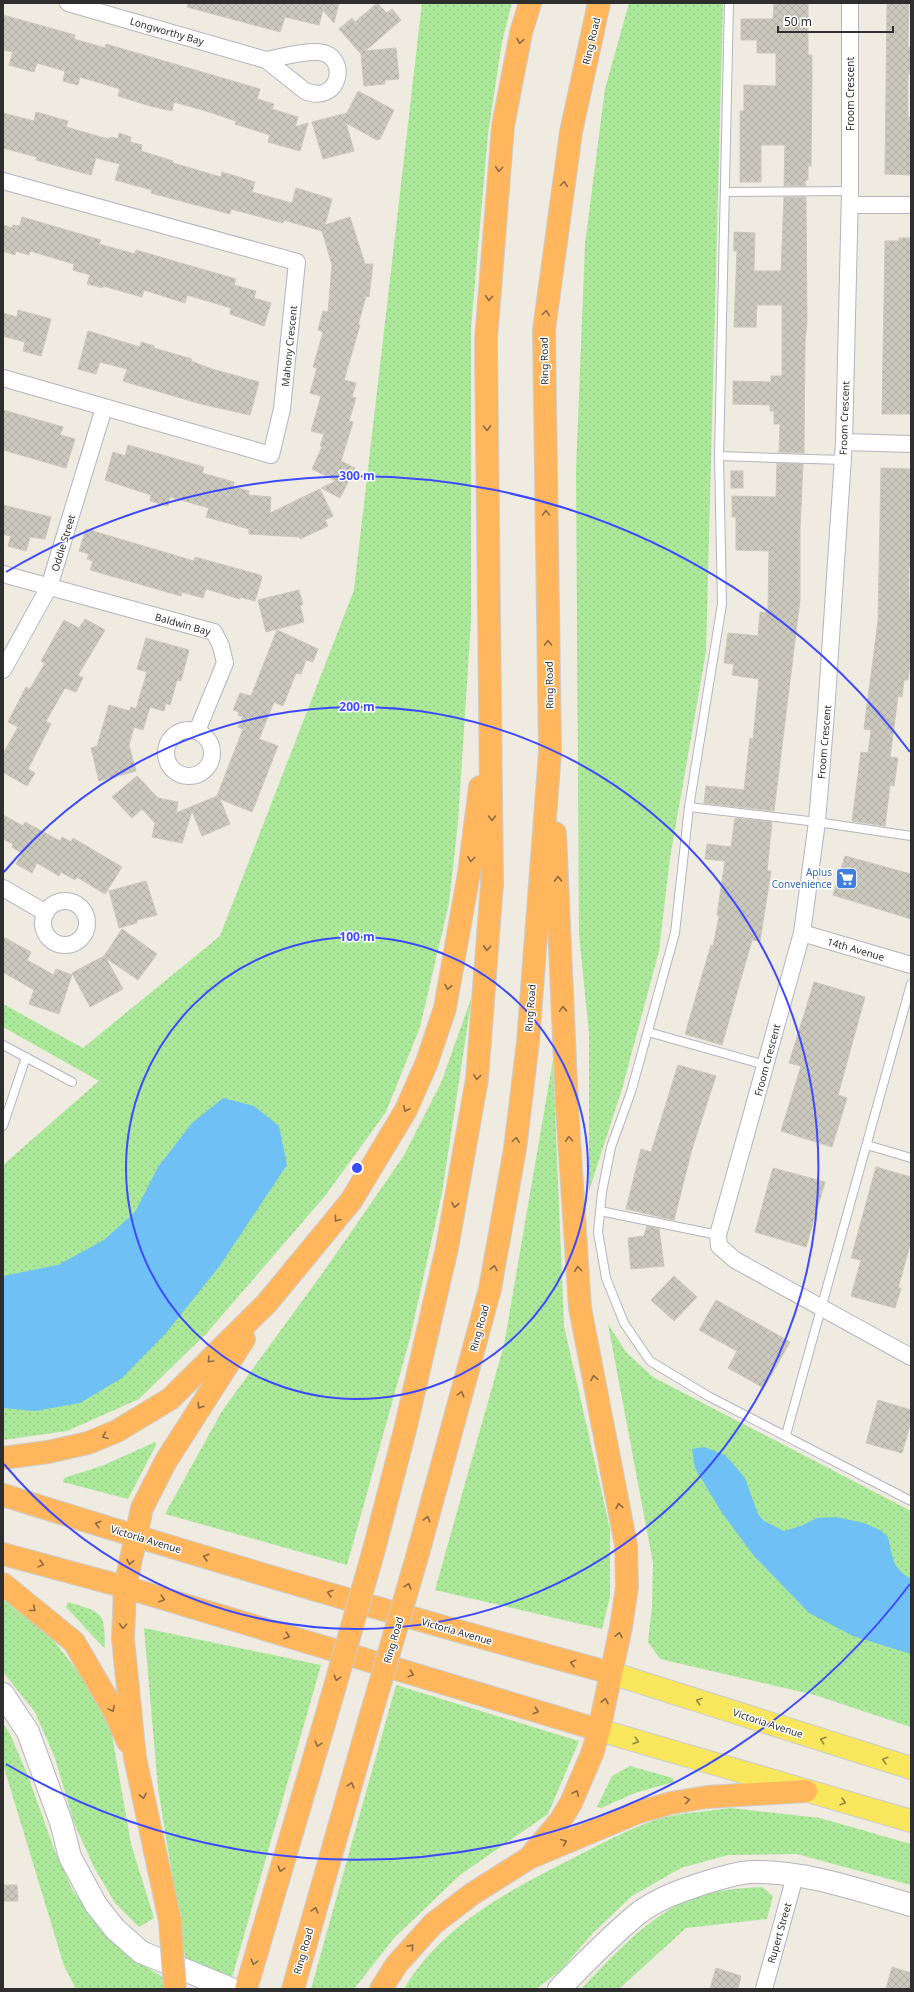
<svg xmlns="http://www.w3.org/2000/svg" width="914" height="1992" viewBox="0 0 914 1992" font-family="'Noto Sans',sans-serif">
<defs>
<pattern id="grass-dots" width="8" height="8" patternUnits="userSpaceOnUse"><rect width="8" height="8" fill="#abe89a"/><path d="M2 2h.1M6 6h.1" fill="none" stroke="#93c785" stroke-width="1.8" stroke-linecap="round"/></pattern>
<pattern id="building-cross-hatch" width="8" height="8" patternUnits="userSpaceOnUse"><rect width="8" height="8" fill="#cbc9be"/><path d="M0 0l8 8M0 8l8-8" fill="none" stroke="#afada4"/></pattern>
</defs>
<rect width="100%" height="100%" fill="#efebe0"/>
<g fill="url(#grass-dots)">
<polygon points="422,3 512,3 502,42 488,134 471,328 471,621 458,822 449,903 420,1027 386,1112 325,1196 206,1334 139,1399 67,1431 3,1440 3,1165 99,1081 3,1027 3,1004 83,1048 220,936 354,590"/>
<polygon points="629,3 723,3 706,652 670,858 659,951 622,1089 589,1191 589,1034 579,934 576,471 585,244 605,89"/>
<polygon points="472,996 442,1193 410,1338 347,1565 165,1514 222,1411 324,1271 403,1157 441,1083"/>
<polygon points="553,1060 564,1326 610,1529 610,1597 602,1629 435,1590 504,1345"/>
<polygon points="608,1324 626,1352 653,1377 911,1511 911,1727 815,1695 660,1659 648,1642 652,1606 653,1563"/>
<polygon points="155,1442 156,1445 128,1499 63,1482 64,1478 104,1465"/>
<polygon points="3,1599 51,1637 92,1690 112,1735 131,1844 154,1918 139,1927 115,1903 94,1867 74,1823 55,1758 35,1712 3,1672"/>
<path d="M68 1602C103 1613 105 1611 105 1648 102 1647 72 1613 66 1607Z"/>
<polygon points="144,1628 321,1665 231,1981 186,1962 158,1788"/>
<polygon points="396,1685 579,1741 548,1814 460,1875 394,1938 354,1989 311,1989"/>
<polygon points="3,1723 10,1734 28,1776 53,1846 72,1889 103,1932 135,1960 164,1978 165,1989 76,1989 64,1966 3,1764"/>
<polygon points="630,1766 673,1778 674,1782 635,1793 601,1808 597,1807 612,1776"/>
<path d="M730 1808 820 1818 911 1844V1885L797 1854 728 1855 681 1868 632 1896 592 1934 560 1971 536 1989H404C442 1923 516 1887 581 1854 608 1840 640 1823 670 1816 690 1812 711 1811 730 1808Z"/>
<path d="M762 1887 773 1896 767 1919 686 1928 619 1989H581C613 1956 649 1915 693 1898 715 1890 740 1888 762 1887Z"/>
</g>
<g fill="#6fc1f5">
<polygon points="223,1098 254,1106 279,1126 287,1165 219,1267 166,1333 122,1378 80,1403 35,1411 3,1408 3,1276 58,1265 104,1240 135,1212 158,1167 192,1123"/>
<path d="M704 1447 725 1455 734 1465 745 1478 758 1514 764 1521 784 1531 801 1526 817 1518 836 1517 864 1523 880 1530 888 1537C893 1557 891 1567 911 1579V1654L853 1636 809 1613 754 1556 722 1513 695 1468 692 1449Z"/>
</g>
<g fill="url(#building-cross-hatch)" stroke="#ccc7b9">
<polygon points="188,3 339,3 334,23 323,10 319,25 285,17 280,32 187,7"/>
<polygon points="377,3 387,13 392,9 401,20 365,51 396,48 399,79 385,80 385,84 364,86 361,54 339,29 352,18 355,22"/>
<polygon points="774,3 808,3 808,55 812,55 812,74 811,166 808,166 808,180 805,180 806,186 784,186 785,145 761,145 761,182 740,182 740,111 744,111 744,85 776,86 776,53 757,53 757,40 741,40 741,19 773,19"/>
<polygon points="887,3 909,3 908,47 910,47 910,74 908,74 908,117 910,117 911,175 885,174"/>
<polygon points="3,15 75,35 74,39 105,48 106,44 260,89 257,99 274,104 272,109 298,117 295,127 308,123 300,151 268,142 270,135 235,124 236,121 206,111 174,102 172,111 150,106 118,96 120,89 80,77 78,85 63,81 65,71 37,63 34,72 9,65 13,52 3,50"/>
<polygon points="358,91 394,110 380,139 377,140 346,123 354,151 323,159 312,122 347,113"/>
<polygon points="36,112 68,121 66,127 108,139 112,137 118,139 119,133 131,137 130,142 142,145 141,151 173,161 173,163 221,177 222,172 255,182 252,192 292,203 296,188 332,199 325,225 350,217 365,264 373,264 369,297 366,296 358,325 360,325 344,380 356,383 352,397 356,398 349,421 353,422 341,461 355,468 340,498 321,488 336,481 312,469 322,447 320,446 324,434 311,431 321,396 310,393 317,368 313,367 323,332 318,330 323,311 328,312 332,265 322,231 284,220 283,223 231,209 230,214 151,193 152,190 115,180 120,164 96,158 91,175 36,160 37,157 3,148 3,113 34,121"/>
<polygon points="784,197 806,197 807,321 805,341 804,453 779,452 780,424 774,424 774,411 770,411 770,405 733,404 733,381 771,382 771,376 782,376 782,305 757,305 756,327 734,327 737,251 734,251 734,232 755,233 754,271 781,271"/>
<polygon points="22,217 101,240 99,244 135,254 136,250 236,279 234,285 256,291 254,298 271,303 264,326 230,314 231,308 187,295 185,303 144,290 142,297 103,286 103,288 87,284 90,275 73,270 74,264 30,251 29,255 16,251 15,255 3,251 3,225 12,228 13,225 20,226"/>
<polygon points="899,238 911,238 911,414 882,414 885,241 899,241"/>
<polygon points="18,310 51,319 41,356 23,351 25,342 3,336 3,313 17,317"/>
<polygon points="88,331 140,347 141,342 154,346 154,348 192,359 191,361 212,369 259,382 250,415 201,404 123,381 127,369 100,362 96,374 78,369"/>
<polygon points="3,410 63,427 60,435 75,439 66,468 3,450"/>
<polygon points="128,445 204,467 202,473 234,482 233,487 249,491 248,495 271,497 270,513 320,489 333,516 325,520 328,526 300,539 299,537 249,534 249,529 206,517 209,508 170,497 168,506 150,501 151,495 105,480 113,452 125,456"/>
<polygon points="777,463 803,464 800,530 800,600 774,811 704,803 706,786 744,790 750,738 753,739 759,679 732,675 734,664 724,663 728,633 758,636 760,612 768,613 769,551 736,550 736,517 732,517 732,496 776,497"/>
<polygon points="881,468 911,469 911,567 909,567 909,598 911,598 911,659 908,680 904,680 902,697 898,696 890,757 898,758 894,786 890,785 885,826 852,821 861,752 868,753 871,730 864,729 878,621"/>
<rect x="731" y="471" width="12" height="17"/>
<polygon points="3,505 51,517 45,539 30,537 26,551 8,546 11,536 3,534"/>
<polygon points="86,529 194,561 195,557 260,575 262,577 255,601 240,597 240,599 206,589 203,598 182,592 181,596 90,570 93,561 87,559 89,554 79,551"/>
<polygon points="299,590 303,605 300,605 304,622 266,632 258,600"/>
<polygon points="85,619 105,630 78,675 83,678 76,692 65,688 46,721 51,724 28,769 35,773 27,786 3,772 3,754 18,727 8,722 26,687 30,689 45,663 41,661 64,620 79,628"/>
<polygon points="277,630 318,649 313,662 306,660 301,674 296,673 283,706 274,702 259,739 278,746 252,812 220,799 230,824 202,836 192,811 182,843 152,837 155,823 142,809 132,818 112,797 137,776 158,798 178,802 176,813 217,796 243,729 238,727 243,717 238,715 239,712 233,710 240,693 251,696"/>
<polygon points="146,638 189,650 181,681 177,680 170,705 166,703 164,711 150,707 143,730 134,727 129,745 136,771 99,781 91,748 97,746 109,705 130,711 131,707 136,709 147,672 137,669"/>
<polygon points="3,815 23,826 25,822 60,841 62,837 71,842 73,838 122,867 105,894 77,877 75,880 61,872 59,876 37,863 32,873 16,864 22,853 12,847 13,844 3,839"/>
<polygon points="735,818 772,822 767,871 771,871 760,941 752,940 722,1045 685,1034 711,945 713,946 719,916 717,915 725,861 705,859 707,844 731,847"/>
<polygon points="845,856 911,874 911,919 833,895"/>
<polygon points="146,881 157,915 137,920 137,923 119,928 109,891"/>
<polygon points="122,929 157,954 138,980 106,958 123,989 90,1007 72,973 104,956"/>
<polygon points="3,937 31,952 27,960 54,975 56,969 72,975 59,1014 29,1004 34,990 3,972"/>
<polygon points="814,982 865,997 838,1095 847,1098 832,1147 781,1131 801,1066 789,1063"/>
<polygon points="678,1065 716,1076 692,1149 674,1220 626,1209 641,1149 651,1152"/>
<polygon points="876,1167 911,1177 911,1242 898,1288 901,1288 895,1308 851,1296 861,1260 851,1258"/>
<polygon points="773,1168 825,1182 806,1247 755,1232"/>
<polygon points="647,1226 659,1229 664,1266 631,1269 628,1238 644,1236"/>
<polygon points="674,1276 697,1297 674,1321 651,1300"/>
<polygon points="716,1300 790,1342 764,1388 728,1368 737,1351 699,1330"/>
<polygon points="878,1400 911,1410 911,1421 902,1453 866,1443"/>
<polygon points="3,1885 17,1885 18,1901 3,1901"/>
<polygon points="892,1967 911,1973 911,1989 886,1989"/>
<polygon points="716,1968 741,1976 738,1989 710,1989"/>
</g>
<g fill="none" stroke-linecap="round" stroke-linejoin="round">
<defs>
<g id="lane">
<polyline points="729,3 719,456 722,604 689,807 675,933 631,1092 611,1147 602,1192 598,1232 606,1278 624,1323 650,1361 708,1396 911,1501"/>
<polyline points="725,192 850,191"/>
<polyline points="719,456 843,460"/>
<polyline points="689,807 817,822 911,836"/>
<polyline points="648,1032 765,1065"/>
<polyline points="3,1045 72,1082"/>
<polyline points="3,1126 26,1057"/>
<polyline points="867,1145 911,1158"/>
<polyline points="600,1211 718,1235"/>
<polyline points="786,1435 911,984"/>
</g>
<g id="street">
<path d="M68 3 266 60 305 91C341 106 350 54 318 52 302 51 282 57 266 60"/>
<polyline points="850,3 850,191 844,442 826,713 817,822 802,933 718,1235 719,1246 735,1260 911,1357"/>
<polyline points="3,181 297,262 282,409 271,455 3,378"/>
<polyline points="850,205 911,205"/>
<polyline points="844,442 911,444"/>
<polyline points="3,574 214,632 221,646 225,663 197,731"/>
<polyline points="3,670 49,587 104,408"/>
<circle cx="189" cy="753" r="23"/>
<polyline points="3,888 46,913"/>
<circle cx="65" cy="923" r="22"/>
<polyline points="802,933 911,965"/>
<polyline points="764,1989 795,1876"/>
</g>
<g id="secondary">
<polyline points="3,1694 28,1732 61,1822 70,1857 96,1905 115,1929 141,1952 231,1989"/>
<path d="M559 1989C585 1963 611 1935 640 1912 658 1899 677 1892 698 1885 714 1880 734 1873 751 1872 803 1870 862 1891 911 1905"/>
</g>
<g id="primary">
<polyline points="611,1673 911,1768"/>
<polyline points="599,1730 911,1821"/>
</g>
<g id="highway">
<polyline points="3,1458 48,1452 88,1443 117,1431 170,1399 267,1303 351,1201 406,1110 427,1062 445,1008 469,873 480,787"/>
<path d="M3 1495C204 1558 407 1618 611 1673"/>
<polyline points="375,1546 405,1430 447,1248 477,1079 492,884 486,340 503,126 521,33 530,3"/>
<polyline points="3,1554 125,1587 599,1730"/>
<polyline points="417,1557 490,1289 515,1149 528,1042 550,752 544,330 571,132 599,3"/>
<polyline points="3,1584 74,1642 113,1709 128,1742"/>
<polyline points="529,1858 560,1821 571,1803 592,1754 599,1730 621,1627 627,1587 626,1545 580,1308 567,1107 555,833"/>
<polyline points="170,1921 135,1758 123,1639 125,1587 142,1508 166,1461 244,1339"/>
<polyline points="246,1989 329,1707"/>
<polyline points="293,1989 370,1718"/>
<polyline points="381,1989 397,1964 433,1924 472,1894 529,1858 636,1813 671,1803 707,1797 806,1791"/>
</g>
</defs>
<use href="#lane" stroke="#b4b4c2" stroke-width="10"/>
<use href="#street" stroke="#b4b4c2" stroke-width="18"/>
<use href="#secondary" stroke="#b4b4c2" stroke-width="24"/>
<use href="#primary" stroke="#cdcdcd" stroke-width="24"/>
<use href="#highway" stroke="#cdcdcd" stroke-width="24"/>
<use href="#lane" stroke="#fff" stroke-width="8"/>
<use href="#street" stroke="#fff" stroke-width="16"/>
<use href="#secondary" stroke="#fff" stroke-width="22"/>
<use href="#primary" stroke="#f8e75c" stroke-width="22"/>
<use href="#highway" stroke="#ffb65c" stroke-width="22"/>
<defs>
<g id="highway-bridge">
<polyline points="329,1707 375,1546"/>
<polyline points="370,1718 417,1557"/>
<polyline points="170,1921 175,1989"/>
</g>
</defs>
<use href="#highway-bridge" stroke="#cdcdcd" stroke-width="24" stroke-linecap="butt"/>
<use href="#highway-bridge" stroke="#ffb65c" stroke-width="22"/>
</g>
<defs><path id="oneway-chevron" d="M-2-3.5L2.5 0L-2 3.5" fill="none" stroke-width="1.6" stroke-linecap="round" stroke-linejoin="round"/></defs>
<g stroke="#8c6b43">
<use href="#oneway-chevron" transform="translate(520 41) rotate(101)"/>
<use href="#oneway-chevron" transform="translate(499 169) rotate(94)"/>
<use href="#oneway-chevron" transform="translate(564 184) rotate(-82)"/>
<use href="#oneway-chevron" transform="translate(489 298) rotate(94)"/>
<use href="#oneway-chevron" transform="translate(546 313) rotate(-82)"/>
<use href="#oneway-chevron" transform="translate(487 428) rotate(89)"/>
<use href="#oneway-chevron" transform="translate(546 513) rotate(-91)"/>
<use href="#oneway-chevron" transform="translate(548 643) rotate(-91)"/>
<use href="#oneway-chevron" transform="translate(492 818) rotate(90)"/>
<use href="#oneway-chevron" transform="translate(471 859) rotate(97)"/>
<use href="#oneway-chevron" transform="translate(558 879) rotate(-92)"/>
<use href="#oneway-chevron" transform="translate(487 948) rotate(95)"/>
<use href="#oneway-chevron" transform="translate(448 987) rotate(100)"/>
<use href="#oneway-chevron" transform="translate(563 1009) rotate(-92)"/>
<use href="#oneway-chevron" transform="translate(477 1077) rotate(96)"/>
<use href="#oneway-chevron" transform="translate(406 1109) rotate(117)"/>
<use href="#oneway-chevron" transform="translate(569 1139) rotate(-94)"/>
<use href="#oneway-chevron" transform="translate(516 1140) rotate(-83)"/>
<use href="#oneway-chevron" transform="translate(455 1205) rotate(100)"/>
<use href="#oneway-chevron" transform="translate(337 1219) rotate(128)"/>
<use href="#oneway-chevron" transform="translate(494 1268) rotate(-80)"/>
<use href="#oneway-chevron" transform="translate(578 1269) rotate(-94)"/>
<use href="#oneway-chevron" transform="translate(210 1360) rotate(135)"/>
<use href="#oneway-chevron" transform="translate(594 1378) rotate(-101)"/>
<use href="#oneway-chevron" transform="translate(461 1394) rotate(-75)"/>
<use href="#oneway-chevron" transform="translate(200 1406) rotate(123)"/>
<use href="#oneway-chevron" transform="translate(105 1436) rotate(158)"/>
<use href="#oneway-chevron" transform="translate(619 1506) rotate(-100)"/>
<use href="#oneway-chevron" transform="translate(427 1519) rotate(-75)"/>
<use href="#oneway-chevron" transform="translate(98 1524) rotate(-163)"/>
<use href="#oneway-chevron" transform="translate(206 1557) rotate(-164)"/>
<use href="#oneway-chevron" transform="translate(130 1562) rotate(101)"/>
<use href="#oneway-chevron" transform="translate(41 1564) rotate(15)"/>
<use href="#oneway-chevron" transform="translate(408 1586) rotate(-74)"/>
<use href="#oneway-chevron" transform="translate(330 1593) rotate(-164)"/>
<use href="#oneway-chevron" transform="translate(162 1599) rotate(17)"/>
<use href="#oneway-chevron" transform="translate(33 1609) rotate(39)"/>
<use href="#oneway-chevron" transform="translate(123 1626) rotate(93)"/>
<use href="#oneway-chevron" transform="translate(619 1635) rotate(-78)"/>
<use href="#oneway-chevron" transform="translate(287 1636) rotate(17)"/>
<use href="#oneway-chevron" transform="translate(573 1663) rotate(-165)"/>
<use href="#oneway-chevron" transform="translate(411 1674) rotate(17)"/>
<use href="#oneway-chevron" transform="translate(337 1678) rotate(106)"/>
<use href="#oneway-chevron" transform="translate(605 1701) rotate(-78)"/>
<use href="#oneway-chevron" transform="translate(112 1709) rotate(62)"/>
<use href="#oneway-chevron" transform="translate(536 1711) rotate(17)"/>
<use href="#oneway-chevron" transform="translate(318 1744) rotate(106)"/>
<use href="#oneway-chevron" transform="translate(351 1785) rotate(-74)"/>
<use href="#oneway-chevron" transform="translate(576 1793) rotate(-64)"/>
<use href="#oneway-chevron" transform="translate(143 1796) rotate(78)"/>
<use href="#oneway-chevron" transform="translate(687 1800) rotate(-9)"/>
<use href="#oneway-chevron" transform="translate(564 1842) rotate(-23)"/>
<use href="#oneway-chevron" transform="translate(281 1869) rotate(106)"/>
<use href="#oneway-chevron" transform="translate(315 1910) rotate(-74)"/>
<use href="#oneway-chevron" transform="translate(411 1947) rotate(-49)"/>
<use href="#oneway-chevron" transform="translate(254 1962) rotate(106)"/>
</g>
<g stroke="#938a45">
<use href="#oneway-chevron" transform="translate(699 1701) rotate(-162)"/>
<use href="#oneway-chevron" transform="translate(823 1740) rotate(-162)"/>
<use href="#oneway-chevron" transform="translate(636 1741) rotate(16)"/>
<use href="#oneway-chevron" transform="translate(885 1760) rotate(-163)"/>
<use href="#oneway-chevron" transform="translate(843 1802) rotate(16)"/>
</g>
<g fill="none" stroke="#3e4aff" stroke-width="2">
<circle cx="357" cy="1168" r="231"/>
<path d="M4 872A461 461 0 1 1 4 1464"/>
<path d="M910 1584A692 692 0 0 1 6 1764M6 572A692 692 0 0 1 910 752"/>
</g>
<defs>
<symbol id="supermarket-square" viewBox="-11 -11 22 22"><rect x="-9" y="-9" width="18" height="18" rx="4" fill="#3f7fe0" stroke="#fff"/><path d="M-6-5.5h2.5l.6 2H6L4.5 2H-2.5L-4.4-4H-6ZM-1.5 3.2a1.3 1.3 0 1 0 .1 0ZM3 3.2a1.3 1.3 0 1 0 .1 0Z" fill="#fff"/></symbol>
</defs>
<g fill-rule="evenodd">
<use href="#supermarket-square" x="834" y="866" width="25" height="25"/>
</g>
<g text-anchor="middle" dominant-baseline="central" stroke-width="3" stroke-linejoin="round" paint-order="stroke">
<g font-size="10" fill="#2e2e2e" stroke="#fff">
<text transform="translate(167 31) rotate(16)">Longworthy Bay</text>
<text transform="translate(591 41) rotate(-77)">Ring Road</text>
<text transform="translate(850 94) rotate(-90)">Froom Crescent</text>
<text transform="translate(289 346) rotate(-84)">Mahony Crescent</text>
<text transform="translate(544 361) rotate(-91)">Ring Road</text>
<text transform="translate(844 418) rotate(-88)">Froom Crescent</text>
<text transform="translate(63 543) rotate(-73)">Oddie Street</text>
<text transform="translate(183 624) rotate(16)">Baldwin Bay</text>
<text transform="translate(549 685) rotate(-91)">Ring Road</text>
<text transform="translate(824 742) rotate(-85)">Froom Crescent</text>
<text transform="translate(856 949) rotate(16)">14th Avenue</text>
<text transform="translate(530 1008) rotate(-86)">Ring Road</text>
<text transform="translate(767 1060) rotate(-75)">Froom Crescent</text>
<text transform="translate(479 1328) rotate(-75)">Ring Road</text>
<text transform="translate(146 1539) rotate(17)">Victoria Avenue</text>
<text transform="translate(457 1631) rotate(16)">Victoria Avenue</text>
<text transform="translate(393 1640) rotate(-74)">Ring Road</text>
<text transform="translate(768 1723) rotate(18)">Victoria Avenue</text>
<text transform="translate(779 1933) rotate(-74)">Rupert Street</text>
<text transform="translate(303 1951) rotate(-74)">Ring Road</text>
</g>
<g font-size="10" fill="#366cbe" stroke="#fff" text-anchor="end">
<text x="832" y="872">Aplus<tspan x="832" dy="12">Convenience</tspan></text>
</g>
</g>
<circle cx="357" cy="1168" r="6" fill="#3e4aff" stroke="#fff" stroke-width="2"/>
<g font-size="12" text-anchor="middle" font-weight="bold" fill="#3e4aff" stroke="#fff" stroke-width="3" stroke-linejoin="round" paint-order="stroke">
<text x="357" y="480">300 m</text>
<text x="357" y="711">200 m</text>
<text x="357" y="941">100 m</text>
</g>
<rect width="914" height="1992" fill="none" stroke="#2e2e2e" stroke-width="8"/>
<path d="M778 26v6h115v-6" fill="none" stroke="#2e2e2e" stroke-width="2"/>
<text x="784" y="26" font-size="12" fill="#2e2e2e" stroke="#ffffff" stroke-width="3" paint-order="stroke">50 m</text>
</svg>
